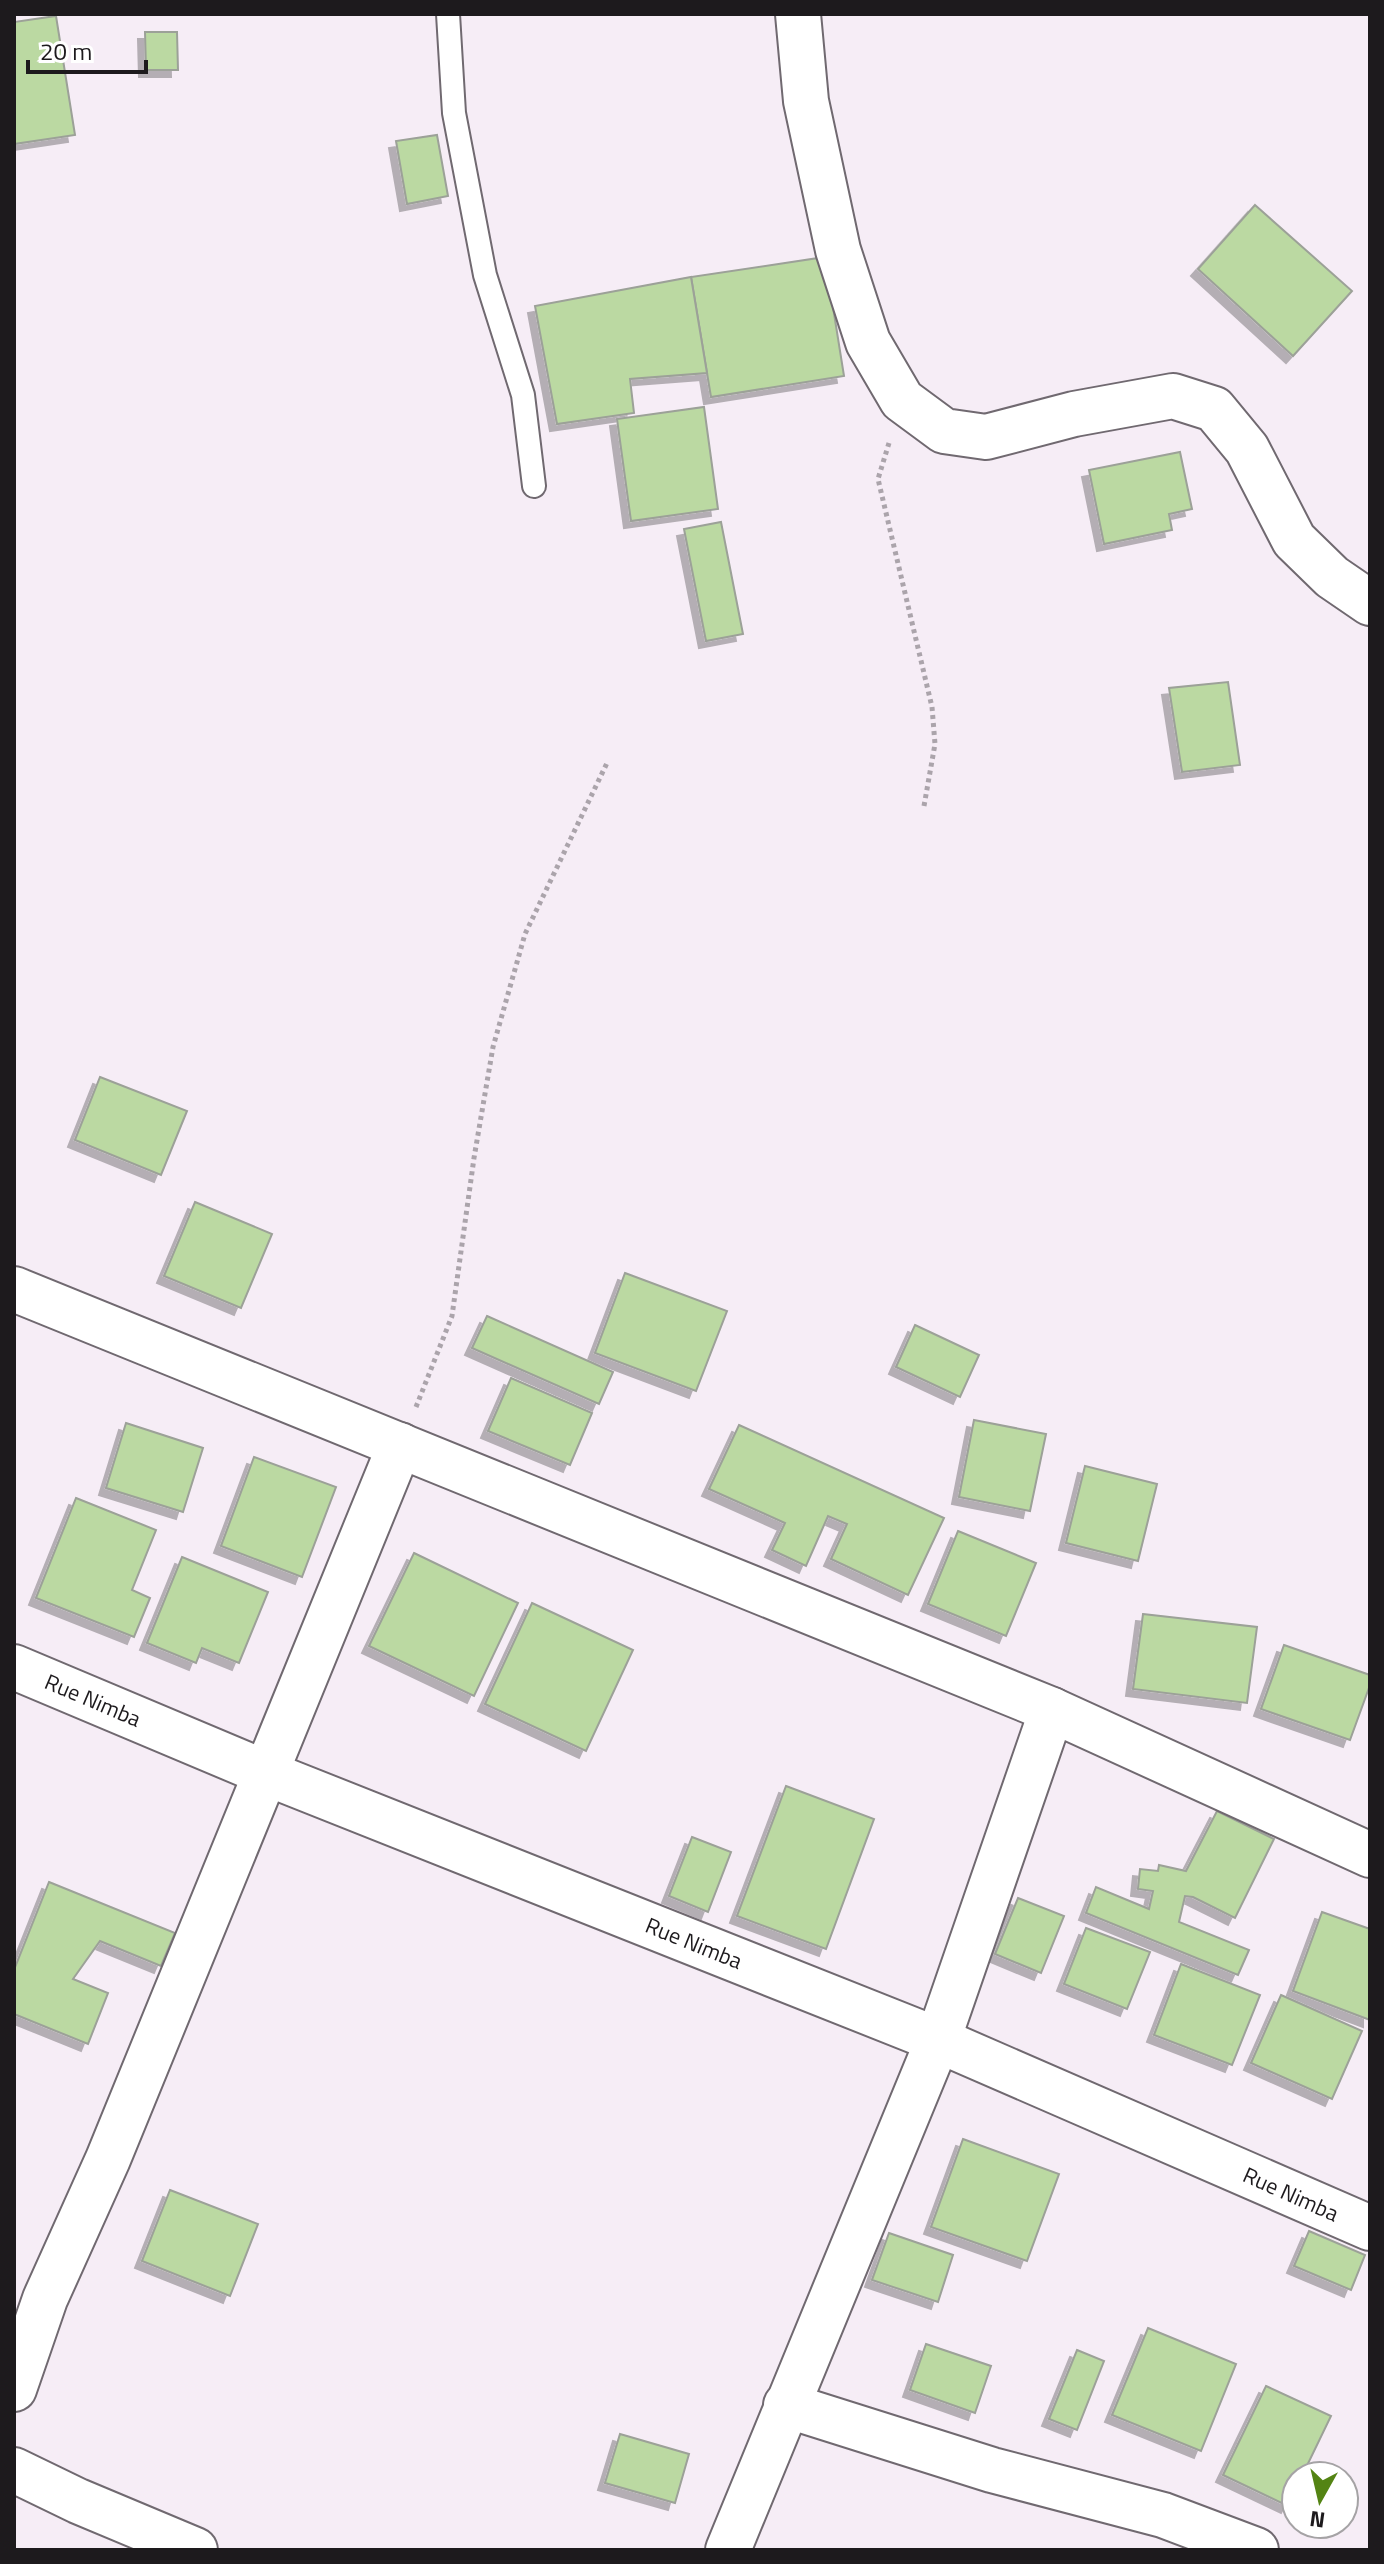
<svg xmlns="http://www.w3.org/2000/svg" width="1384" height="2564" viewBox="0 0 1384 2564" font-family="'Titillium Web',sans-serif">
<defs>
<filter id="shadow"><feDropShadow dx="-7" dy="7" stdDeviation="0" flood-color="#0004"/></filter>
</defs>
<rect width="100%" height="100%" fill="#f6edf6"/>
<g fill="#bbd9a2" stroke="#9ca198" stroke-width="2" filter="url(#shadow)">
<polygon points="56,16 75,135 14,144 14,22"/>
<polygon points="145,32 177,32 178,70 146,70"/>
<polygon points="437,135 448,196 407,204 396,141"/>
<polygon points="1255,205 1352,291 1293,356 1198,269"/>
<polygon points="825,257 844,376 711,397 691,277"/>
<polygon points="691,277 707,373 630,379 634,413 557,424 535,306"/>
<polygon points="704,407 718,509 631,521 617,419"/>
<polygon points="1180,452 1192,509 1169,514 1172,530 1104,544 1089,470"/>
<polygon points="721,522 743,634 706,641 684,529"/>
<polygon points="1228,682 1240,765 1182,772 1169,688"/>
<polygon points="100,1077 187,1111 161,1175 75,1140"/>
<polygon points="195,1202 272,1234 241,1308 164,1276"/>
<polygon points="625,1273 727,1311 696,1391 595,1353"/>
<polygon points="487,1316 613,1372 599,1404 472,1348"/>
<polygon points="915,1325 979,1355 960,1397 896,1367"/>
<polygon points="511,1378 592,1413 570,1465 488,1431"/>
<polygon points="974,1420 1046,1434 1030,1511 959,1497"/>
<polygon points="126,1423 203,1448 183,1512 106,1488"/>
<polygon points="739,1425 944,1518 908,1595 831,1559 847,1524 828,1516 806,1566 772,1550 785,1523 709,1489"/>
<polygon points="254,1457 336,1487 302,1577 221,1546"/>
<polygon points="1085,1466 1157,1484 1138,1561 1066,1543"/>
<polygon points="76,1498 156,1530 132,1590 150,1598 134,1637 36,1598"/>
<polygon points="958,1531 1036,1563 1006,1636 928,1604"/>
<polygon points="414,1553 518,1603 474,1696 369,1646"/>
<polygon points="182,1557 268,1592 239,1663 202,1648 196,1663 147,1643"/>
<polygon points="532,1603 633,1650 586,1751 485,1704"/>
<polygon points="1143,1614 1257,1627 1247,1703 1133,1689"/>
<polygon points="1284,1645 1370,1675 1370,1685 1350,1740 1261,1709"/>
<polygon points="786,1786 874,1819 826,1949 737,1916"/>
<polygon points="1217,1811 1274,1839 1235,1918 1193,1897 1185,1896 1179,1922 1249,1950 1238,1975 1086,1913 1096,1887 1149,1909 1153,1891 1138,1889 1140,1869 1158,1871 1159,1865 1186,1871"/>
<polygon points="692,1837 731,1852 708,1912 669,1896"/>
<polygon points="49,1882 175,1933 161,1966 100,1941 73,1979 108,1993 88,2044 14,2014 14,1970"/>
<polygon points="1018,1898 1064,1916 1041,1973 995,1954"/>
<polygon points="1322,1912 1370,1929 1370,2020 1293,1991"/>
<polygon points="1086,1928 1150,1952 1127,2009 1064,1984"/>
<polygon points="1181,1964 1260,1995 1232,2065 1154,2035"/>
<polygon points="1281,1995 1362,2031 1332,2099 1251,2063"/>
<polygon points="963,2139 1059,2174 1027,2261 931,2227"/>
<polygon points="170,2190 258,2224 230,2296 142,2261"/>
<polygon points="1309,2231 1365,2255 1351,2290 1294,2266"/>
<polygon points="889,2233 953,2255 938,2302 872,2280"/>
<polygon points="1148,2328 1236,2364 1201,2451 1112,2415"/>
<polygon points="926,2344 991,2366 975,2413 910,2390"/>
<polygon points="1077,2350 1104,2361 1077,2430 1049,2419"/>
<polygon points="1266,2386 1331,2416 1302,2476 1296,2476 1296,2489 1288,2506 1223,2475"/>
<polygon points="620,2434 689,2454 675,2503 605,2483"/>
</g>
<g fill="none" stroke-linecap="round" stroke-linejoin="round">
<defs>
<polyline id="service" points="448,14 454,113 485,275 523,395 534,486"/>
<g id="minor">
<polyline points="798,14 806,101 838,250 868,342 902,400 944,431 986,437 1074,414 1173,396 1214,409 1247,449 1294,540 1332,577 1370,603"/>
<polyline points="14,1289 1052,1710 1370,1855"/>
<polyline points="14,1667 266,1773 938,2040 1370,2228"/>
<polyline points="14,2389 45,2299 108,2159 400,1445"/>
<polyline points="786,2405 992,2470 1163,2515 1256,2550"/>
<polyline points="14,2470 78,2501 195,2550"/>
<polyline points="728,2550 938,2040 1052,1710"/>
</g>
</defs>
<use href="#service" stroke="#706970" stroke-width="26"/>
<use href="#minor" stroke="#706970" stroke-width="48"/>
<g stroke="#aba4ab" stroke-width="5" stroke-dasharray="4 4" stroke-linecap="butt">
<polyline points="889,443 878,479 932,707 935,744 924,806"/>
<polyline points="416,1407 452,1316 474,1158 493,1047 525,934 607,763"/>
</g>
<use href="#service" stroke="#fff" stroke-width="22"/>
<use href="#minor" stroke="#fff" stroke-width="44"/>
</g>
<g text-anchor="middle" dominant-baseline="central" stroke-width="6" stroke-linejoin="round" paint-order="stroke">
<g font-size="22" fill="#1d1a1d" stroke="#fff">
<text transform="translate(93 1700) rotate(23)">Rue Nimba</text>
<text transform="translate(694 1943) rotate(22)">Rue Nimba</text>
<text transform="translate(1291 2194) rotate(24)">Rue Nimba</text>
</g>
</g>
<rect width="1384" height="2564" fill="none" stroke="#1d1a1d" stroke-width="32"/>
<g transform="translate(1320 2500) rotate(188)"><circle r="38" fill="#ffffff" stroke="#a5a3a5" stroke-width="2"/>
<path d="M0-6L14 30L0 20L-14 30Z" fill="#548414"/>
<text y="-12" font-size="22" font-weight="bold" text-anchor="middle" fill="#1d1a1d">N</text>
</g>
<path d="M28 60v12h118v-12" fill="none" stroke="#1d1a1d" stroke-width="4"/>
<text x="40" y="60" font-size="24" fill="#1d1a1d" stroke="#ffffff" stroke-width="6" paint-order="stroke">20 m</text>
</svg>
